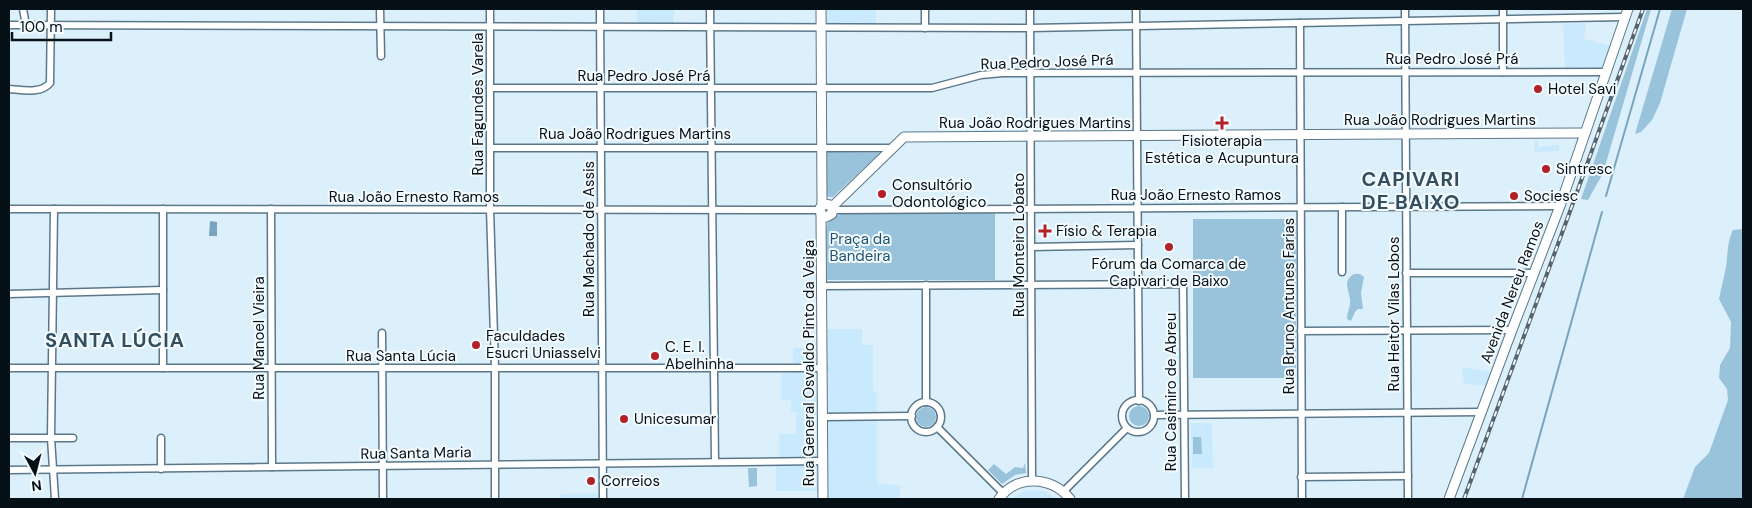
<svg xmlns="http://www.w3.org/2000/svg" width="1752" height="508" viewBox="0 0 1752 508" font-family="'DM Sans',sans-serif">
<rect width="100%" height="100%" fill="#dcf0fc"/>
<g fill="#c9e9fc">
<rect x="637" y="9" width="37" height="14"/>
<rect x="826" y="9" width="50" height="14"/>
<polygon points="1586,23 1584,39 1611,46 1605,65 1600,68 1565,68 1563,24"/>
<polygon points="1534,141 1538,141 1539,147 1559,145 1559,151 1535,152"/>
<polygon points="827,329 862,329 862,345 873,345 873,391 877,392 877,484 900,485 900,499 820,499 820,491 776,491 776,466 779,465 779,434 796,434 796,412 791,412 791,400 781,400 781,373 793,373 793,348 827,348"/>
<polygon points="1462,367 1491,372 1487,385 1464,384"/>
<polygon points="1191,423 1212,423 1213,468 1192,468"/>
<polygon points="1027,490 1044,491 1057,499 1011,499 1020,493"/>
<polygon points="601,493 601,499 559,499 559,494"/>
</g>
<g fill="#99c2db">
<polygon points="1647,9 1651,9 1603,173 1588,200 1581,199"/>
<polygon points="1672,9 1687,9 1660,103 1652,120 1641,132 1635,134"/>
<polygon points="827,152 880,153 833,197 829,197 826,195"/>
<polygon points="995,213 995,280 827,280 826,229 828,222 840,214"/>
<rect x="1193" y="219" width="103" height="159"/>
<path d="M1743 229V499H1683L1695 467 1709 453 1728 400 1727 389 1719 378 1720 365 1730 348 1731 322 1719 299C1721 288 1724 278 1726 267 1728 254 1727 242 1733 230Z"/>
<path d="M1354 274H1360L1364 277 1361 293 1363 309H1358L1355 312 1351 321 1347 319C1347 312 1351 306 1350 299 1349 289 1342 281 1354 274Z"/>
<circle cx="1139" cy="416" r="10"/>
<circle cx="926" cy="417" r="10"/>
<polygon points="1193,437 1201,437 1202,454 1193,454"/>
<polygon points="1025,463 1026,473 1015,475 1002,484 988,470 994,464 1006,474 1015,467 1023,468"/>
<polygon points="748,468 757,468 757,486 749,487"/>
</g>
<polygon fill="#79a4be" points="210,221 217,222 217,236 209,236"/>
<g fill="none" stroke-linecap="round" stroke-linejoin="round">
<g stroke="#79a4be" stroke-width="2">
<polyline points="1606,196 1660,9"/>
<polyline points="1522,499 1602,212"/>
</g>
<defs>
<g id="street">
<polyline points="23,9 26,25"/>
<polyline points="380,9 381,56"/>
<polyline points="490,9 490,209 495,368 495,499"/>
<polyline points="600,9 603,499"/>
<polyline points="710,9 715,462"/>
<polyline points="925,9 925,28"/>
<polyline points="1030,9 1032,481"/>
<polyline points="1136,9 1139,401"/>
<polyline points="1405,9 1408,499"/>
<polyline points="1503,9 1503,72"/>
<polyline points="1300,23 1302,499"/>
<polyline points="9,25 1030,28 1625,17"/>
<polyline points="490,88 932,88 981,75 1003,73 1606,72"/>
<path d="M9 89C22 90 41 94 50 83L51 9"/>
<polyline points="491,148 893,148"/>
<polyline points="1342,207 1342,272"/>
<polyline points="9,209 820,210"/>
<polyline points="54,209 51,438 55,499"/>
<polyline points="163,209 163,368"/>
<polyline points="271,209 272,467"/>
<polyline points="833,210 1560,206"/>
<polyline points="1031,247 1138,245"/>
<polyline points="1406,273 1534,273"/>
<polyline points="822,286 1183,284 1185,499"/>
<polyline points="9,294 163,290"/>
<polyline points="1301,331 1512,330"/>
<polyline points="382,333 383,499"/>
<polyline points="9,368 823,368"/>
<circle cx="1138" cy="416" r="16"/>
<polyline points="926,402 926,285"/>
<circle cx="926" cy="417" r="15"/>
<polyline points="1154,415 1482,412"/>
<polyline points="823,417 912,416"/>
<polyline points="937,427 1003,493"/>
<polyline points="9,438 73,438"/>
<polyline points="161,438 161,469"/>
<polyline points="9,470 823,461"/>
<polyline points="1301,477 1408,476"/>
<polyline points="1064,491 1127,428"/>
</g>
<g id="secondary">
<polyline points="821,9 822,206"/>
<polyline points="832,207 830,205 824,204 820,208 821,214 826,217 832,214 832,207 904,137 1585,133"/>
<polyline points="821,214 823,499"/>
<path d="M999 499C1016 474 1052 476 1070 499"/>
<polyline points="1449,499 1512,330 1560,206 1628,9"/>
</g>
</defs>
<use href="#street" stroke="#5b788a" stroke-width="9"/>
<use href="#secondary" stroke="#5b788a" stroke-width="11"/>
<use href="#street" stroke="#fff" stroke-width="6"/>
<use href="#secondary" stroke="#fff" stroke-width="9"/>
<defs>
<polyline id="rail" points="1464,499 1572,206 1643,9"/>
</defs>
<use href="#rail" stroke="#56646d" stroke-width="4"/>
<use href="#rail" stroke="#f4fbff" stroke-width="2" stroke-dasharray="5.5" stroke-linecap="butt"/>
</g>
<g fill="#b22127" stroke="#f4fbff" stroke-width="2">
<circle cx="1538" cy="89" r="5"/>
<path d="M1219.5 115.5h5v5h5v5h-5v5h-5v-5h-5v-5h5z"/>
<circle cx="1546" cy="169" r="5"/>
<circle cx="882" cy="194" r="5"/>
<circle cx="1514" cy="196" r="5"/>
<path d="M1042.5 223.5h5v5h5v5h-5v5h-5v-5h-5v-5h5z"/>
<circle cx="1169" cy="247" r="5"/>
<circle cx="476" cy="345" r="5"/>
<circle cx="655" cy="356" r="5"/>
<circle cx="624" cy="419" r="5"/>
<circle cx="591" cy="481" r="5"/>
</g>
<g text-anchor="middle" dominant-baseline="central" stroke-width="4" stroke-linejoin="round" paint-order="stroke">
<g font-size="15" fill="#051016" stroke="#f4fbff">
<text x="1452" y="59">Rua Pedro José Prá</text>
<text transform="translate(1047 62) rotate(-2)">Rua Pedro José Prá</text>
<text x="644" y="76">Rua Pedro José Prá</text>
<text transform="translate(478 104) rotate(-90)">Rua Fagundes Varela</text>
<text x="1440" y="120">Rua João Rodrigues Martins</text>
<text x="1035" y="123">Rua João Rodrigues Martins</text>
<text x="635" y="134">Rua João Rodrigues Martins</text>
<text x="1196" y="195">Rua João Ernesto Ramos</text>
<text x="414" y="197">Rua João Ernesto Ramos</text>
<text transform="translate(589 239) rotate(-90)">Rua Machado de Assis</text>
<text transform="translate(1019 245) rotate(-90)">Rua Monteiro Lobato</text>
<text transform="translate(1512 292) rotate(-69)">Avenida Nereu Ramos</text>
<text transform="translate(1289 306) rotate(-90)">Rua Bruno Antunes Farias</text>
<text transform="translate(1394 314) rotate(-90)">Rua Heitor Vilas Lobos</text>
<text transform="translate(259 338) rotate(-90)">Rua Manoel Vieira</text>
<text x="401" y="356">Rua Santa Lúcia</text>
<text transform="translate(809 363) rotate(-90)">Rua General Osvaldo Pinto da Veiga</text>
<text transform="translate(1171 392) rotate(-90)">Rua Casimiro de Abreu</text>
<text transform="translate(416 453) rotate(-1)">Rua Santa Maria</text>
</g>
<g font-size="15" fill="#051016" stroke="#f4fbff" text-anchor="start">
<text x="1548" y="89">Hotel Savi</text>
<text x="1222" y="141" text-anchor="middle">Fisioterapia<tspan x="1222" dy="17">Estética e Acupuntura</tspan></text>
<text x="1556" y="169">Sintresc</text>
<text x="892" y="185">Consultório<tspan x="892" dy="17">Odontológico</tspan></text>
<text x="1524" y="196">Sociesc</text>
<text x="1056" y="231">Físio &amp; Terapia</text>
<text x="1169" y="264" text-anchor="middle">Fórum da Comarca de<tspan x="1169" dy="17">Capivari de Baixo</tspan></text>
<text x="486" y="336">Faculdades<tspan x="486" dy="17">Esucri Uniasselvi</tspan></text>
<text x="665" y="347">C. E. I.<tspan x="665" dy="17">Abelhinha</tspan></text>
<text x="634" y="419">Unicesumar</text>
<text x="601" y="481">Correios</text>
</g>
<g font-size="15" fill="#1c526e" stroke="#f4fbff">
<text x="860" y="239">Praça da<tspan x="860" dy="17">Bandeira</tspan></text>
</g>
<g font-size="20" font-weight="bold" letter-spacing="1" fill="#324e5f" stroke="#f4fbff">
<text x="1411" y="179">CAPIVARI<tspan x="1411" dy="23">DE BAIXO</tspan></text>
<text x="115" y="340">SANTA LÚCIA</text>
</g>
</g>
<rect width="1752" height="508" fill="none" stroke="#051016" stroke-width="20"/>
<g transform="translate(35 473) rotate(173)" stroke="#f4fbff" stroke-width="4" paint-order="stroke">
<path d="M0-4L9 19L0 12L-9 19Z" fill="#051016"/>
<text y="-8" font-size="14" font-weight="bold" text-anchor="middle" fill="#051016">N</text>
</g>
<path d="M12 32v8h99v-8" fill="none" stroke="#051016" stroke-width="2.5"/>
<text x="20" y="32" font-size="15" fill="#051016" stroke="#f4fbff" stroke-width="4" paint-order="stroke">100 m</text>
</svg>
